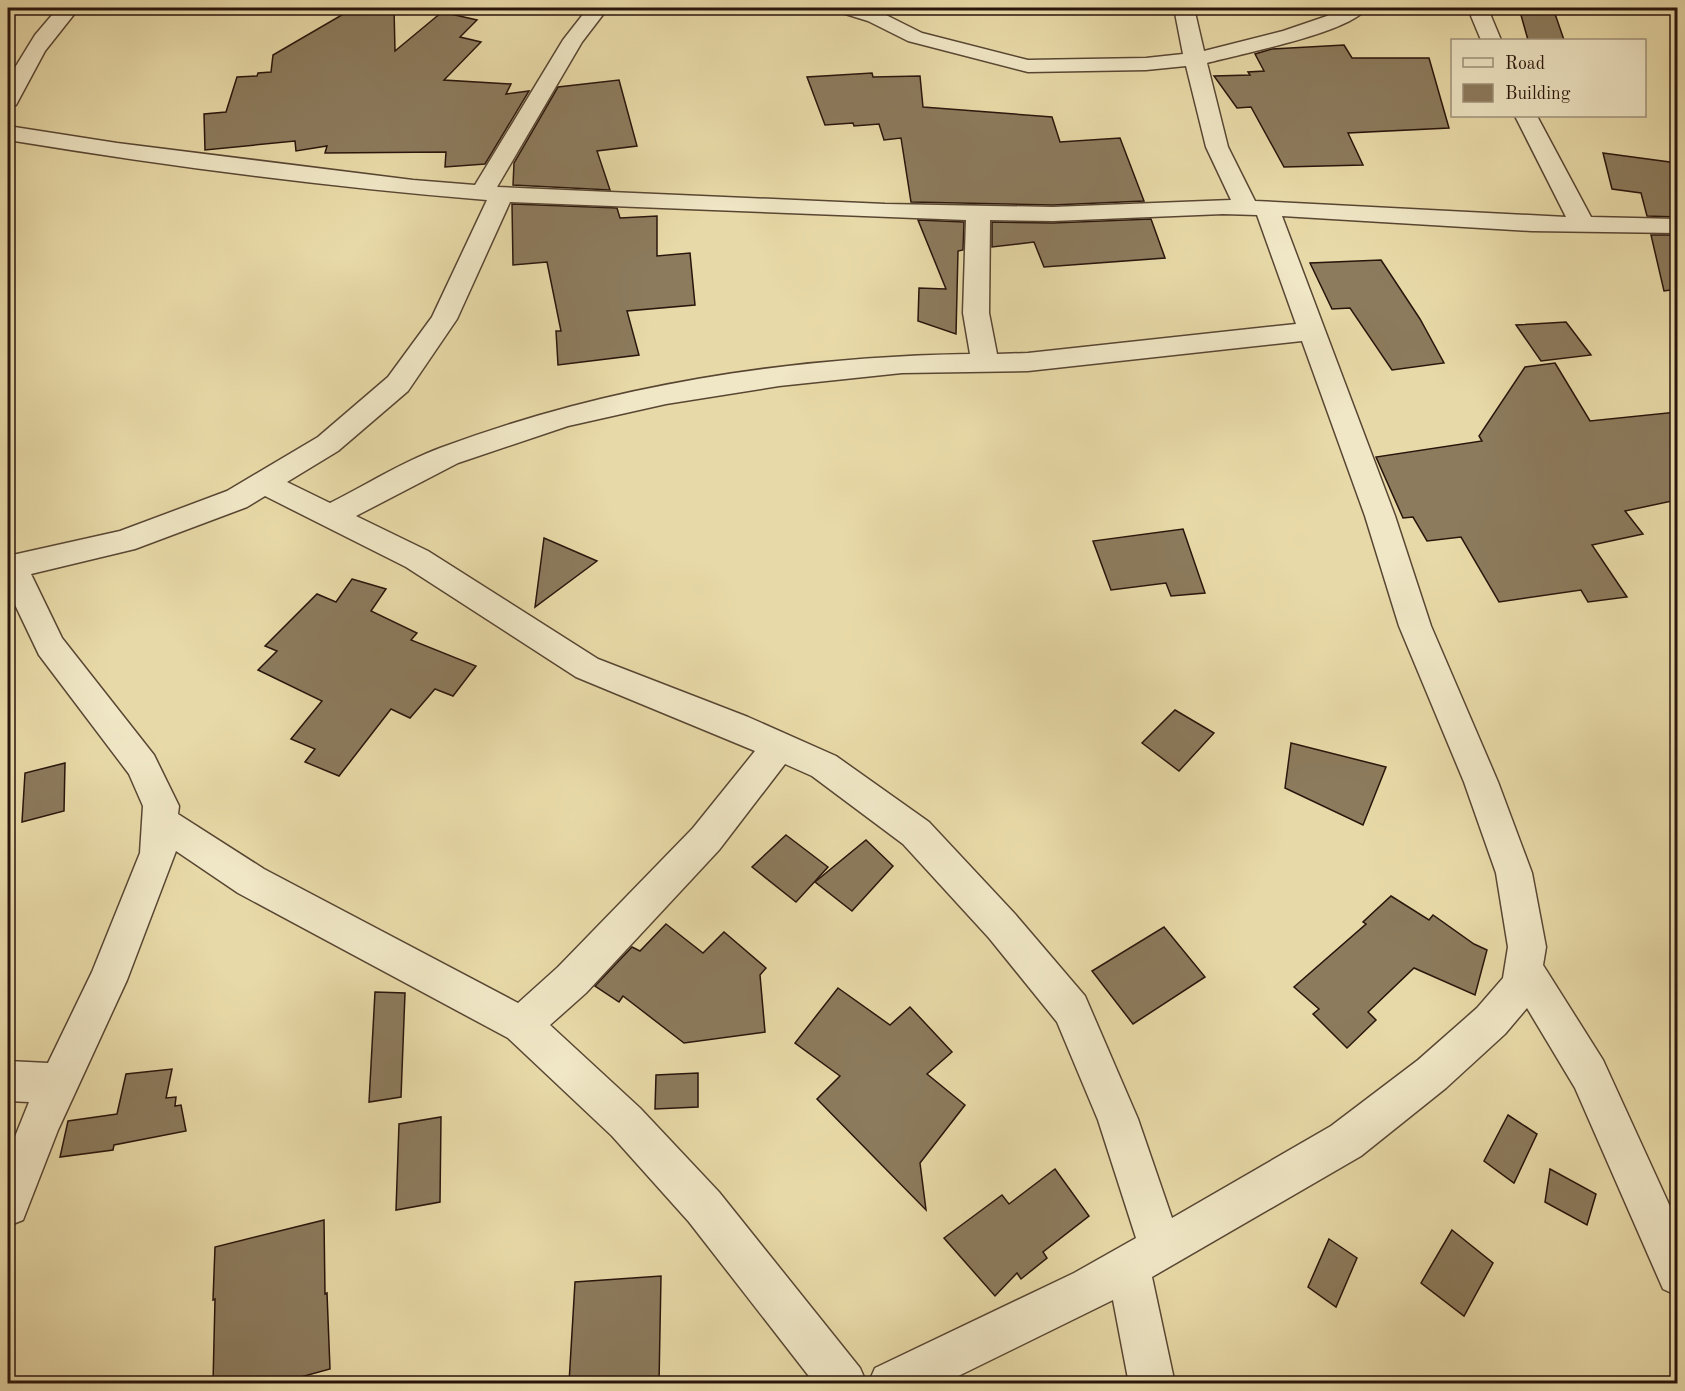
<svg xmlns="http://www.w3.org/2000/svg" width="1685" height="1391" viewBox="0 0 1685 1391" font-family="'Old Standard TT',serif">
<rect width="100%" height="100%" fill="#e8daa8"/>
<filter id="stains"><feTurbulence type="fractalNoise" baseFrequency=".00333" numOctaves="4"/><feColorMatrix values="0 0 0 0 .2 0 0 0 0 .09 0 0 0 0 .02 0 0 0 .5 -.17"/></filter>
<radialGradient id="worn" r=".72"><stop offset=".6" stop-color="#630" stop-opacity="0"/><stop offset="1" stop-color="#630" stop-opacity=".3"/></radialGradient>
<g fill="#8c7b5d" stroke="#28150c" stroke-width="1.5">
<polygon points="365,8 394,8 395,51 442,12 477,20 460,37 481,42 444,80 511,84 506,94 529,91 485,164 445,167 446,152 325,153 327,146 296,151 295,141 205,150 204,114 226,112 237,77 257,76 258,73 271,72 273,55 352,9"/>
<polygon points="1519,8 1553,8 1564,40 1528,40"/>
<polygon points="1344,45 1352,58 1429,58 1449,128 1348,133 1363,165 1284,167 1251,107 1237,108 1214,76 1250,75 1248,72 1264,71 1255,54 1272,49"/>
<polygon points="872,73 873,77 920,76 923,107 1052,117 1060,142 1120,138 1144,201 1053,205 911,202 901,138 884,140 879,124 854,126 853,123 825,125 807,77"/>
<polygon points="619,80 637,146 597,151 610,190 513,185 514,163 558,87"/>
<polygon points="1603,153 1677,163 1677,217 1647,216 1641,193 1612,189"/>
<polygon points="512,204 617,208 620,218 657,216 657,256 690,253 695,305 627,311 639,355 558,365 556,331 561,331 547,262 513,265"/>
<polygon points="1151,219 1165,258 1044,267 1034,242 992,247 992,222 1053,223"/>
<polygon points="918,220 964,222 963,250 958,251 956,334 918,321 919,288 946,289"/>
<polygon points="1651,235 1677,235 1677,289 1664,291"/>
<polygon points="1381,260 1420,319 1444,363 1392,370 1350,308 1332,309 1310,263"/>
<polygon points="1566,322 1591,355 1541,361 1516,325"/>
<polygon points="1555,363 1590,421 1677,412 1677,500 1625,511 1643,534 1592,545 1627,597 1588,602 1581,590 1499,602 1461,537 1427,541 1413,517 1403,518 1376,457 1482,441 1479,436 1525,367"/>
<polygon points="1183,529 1205,593 1171,596 1166,583 1111,590 1093,541"/>
<polygon points="544,538 597,561 535,607"/>
<polygon points="352,579 386,589 371,611 417,633 411,640 476,666 453,696 435,689 410,718 391,709 339,776 305,762 315,749 291,739 322,701 258,670 277,651 265,646 317,594 336,602"/>
<polygon points="1175,710 1214,733 1179,771 1142,743"/>
<polygon points="1291,743 1386,767 1363,825 1285,788"/>
<polygon points="65,763 64,811 22,822 25,773"/>
<polygon points="786,835 828,867 796,902 752,867"/>
<polygon points="866,840 893,866 852,911 815,882"/>
<polygon points="1391,896 1429,920 1433,915 1474,944 1487,950 1475,995 1414,968 1368,1012 1376,1020 1347,1048 1313,1014 1319,1009 1294,987 1366,924 1363,922"/>
<polygon points="666,924 703,953 724,932 766,968 760,975 765,1032 684,1043 623,996 619,1002 595,986 632,947 640,951"/>
<polygon points="1164,927 1205,977 1133,1024 1092,971"/>
<polygon points="838,988 890,1025 910,1007 952,1052 927,1074 965,1105 920,1163 926,1210 817,1099 840,1076 795,1043"/>
<polygon points="375,992 405,993 401,1097 369,1102"/>
<polygon points="172,1069 166,1098 176,1097 175,1106 181,1105 186,1131 114,1145 113,1150 60,1157 68,1121 117,1114 126,1074"/>
<polygon points="698,1073 698,1107 655,1109 656,1075"/>
<polygon points="1508,1115 1537,1134 1514,1183 1484,1161"/>
<polygon points="441,1117 440,1202 396,1210 399,1124"/>
<polygon points="1055,1169 1089,1216 1043,1252 1047,1258 1021,1279 1017,1273 995,1296 944,1238 1002,1195 1009,1204"/>
<polygon points="1550,1169 1596,1194 1587,1225 1545,1202"/>
<polygon points="324,1220 325,1294 327,1293 330,1369 279,1383 213,1383 215,1299 213,1300 215,1247"/>
<polygon points="1452,1230 1493,1263 1464,1316 1421,1283"/>
<polygon points="1329,1239 1357,1258 1336,1307 1308,1287"/>
<polygon points="661,1276 659,1383 569,1383 575,1282"/>
</g>
<g fill="none" stroke-linecap="round" stroke-linejoin="round">
<defs>
<g id="minor">
<polygon points="58,8 79,8 45,51 16,105 8,106 8,79 35,35"/>
<path d="M588 8H608L582 42 497 187 885 204 1053 207 1231 200 1206 147 1186 66 1146 70 1028 72 908 41 868 21 839 12 836 8H866L882 13 922 33 1028 60 1146 58 1183 54 1174 8H1194L1204 51 1283 31 1327 16 1342 8H1366C1353 32 1236 55 1207 63L1228 147 1255 201 1566 217 1515 116H1537L1591 217 1678 219V233L1531 231 1282 216 1395 516 1431 626 1498 782 1532 873 1546 947 1543 965 1603 1060 1678 1224V1296L1663 1289 1575 1088 1527 1008 1505 1034 1446 1088 1361 1156 1152 1277 1175 1384H1129L1113 1300 942 1384H868L875 1368 1074 1273 1136 1238 1098 1120 1057 1022 989 938 903 844 812 776 785 764 719 850 586 993 550 1025 640 1108 719 1192 860 1368 867 1384H815L689 1222 612 1136 508 1038 238 893 176 851 127 980 58 1130 23 1220 8 1226V1154L29 1102 8 1101V1061L48 1063 92 972 140 853 143 806 129 774 39 655 8 590V556L120 531 227 491 318 437 388 377 432 317 487 200C327 187 166 166 8 140V126L117 143 413 180 475 185 563 40ZM510 202 966 220 963 313 970 354C791 357 608 385 440 448 402 462 366 485 330 503L287 482 338 451 408 391 457 319ZM1223 214 1257 215 1296 324 1028 353 997 354 989 313 990 220 1053 221ZM1302 341 1365 516 1399 626 1464 782 1496 873 1508 947 1503 978 1477 1008 1418 1060 1331 1126 1172 1218 1138 1119 1085 996 1015 914 929 822 836 756 748 717 598 659 428 551 356 516 458 463 568 426 666 404 779 386 902 373 1028 371ZM265 496 406 567 576 677 755 751 693 828 558 967 518 1003 264 869 178 814 179 806 154 755 62 638 31 574 135 549 247 507Z"/>
<polygon points="1474,8 1494,8 1491,16 1501,40 1481,40 1471,16"/>
</g>
</defs>
<use href="#minor" stroke="#584633" stroke-width="3"/>
<use href="#minor" fill="#f0e7c6" fill-rule="evenodd"/>
</g>
<rect width="1685" height="1391" fill="none" stroke="#e8daa8" stroke-width="30"/>
<rect x="9" y="9" width="1667" height="1373" fill="none" stroke="#28150c" stroke-width="3"/>
<rect x="15" y="15" width="1655" height="1361" fill="none" stroke="#28150c" stroke-width="1.5"/>
<rect x="1451" y="39" width="195" height="78" fill="#f0e7c6" stroke="#a0937c" stroke-width="1.5"/>
<rect x="1463" y="58" width="30" height="9" fill="#f0e7c6" stroke="#a0937c" stroke-width="1.5"/>
<text x="1505" y="69" font-size="18" fill="#28150c">Road</text>
<rect x="1463" y="84" width="30" height="18" fill="#8c7b5d" stroke="#a0937c" stroke-width="1.5"/>
<text x="1505" y="99" font-size="18" fill="#28150c">Building</text>
<rect width="100%" height="100%" filter="url(#stains)"/>
<rect width="100%" height="100%" fill="url(#worn)"/>
</svg>
